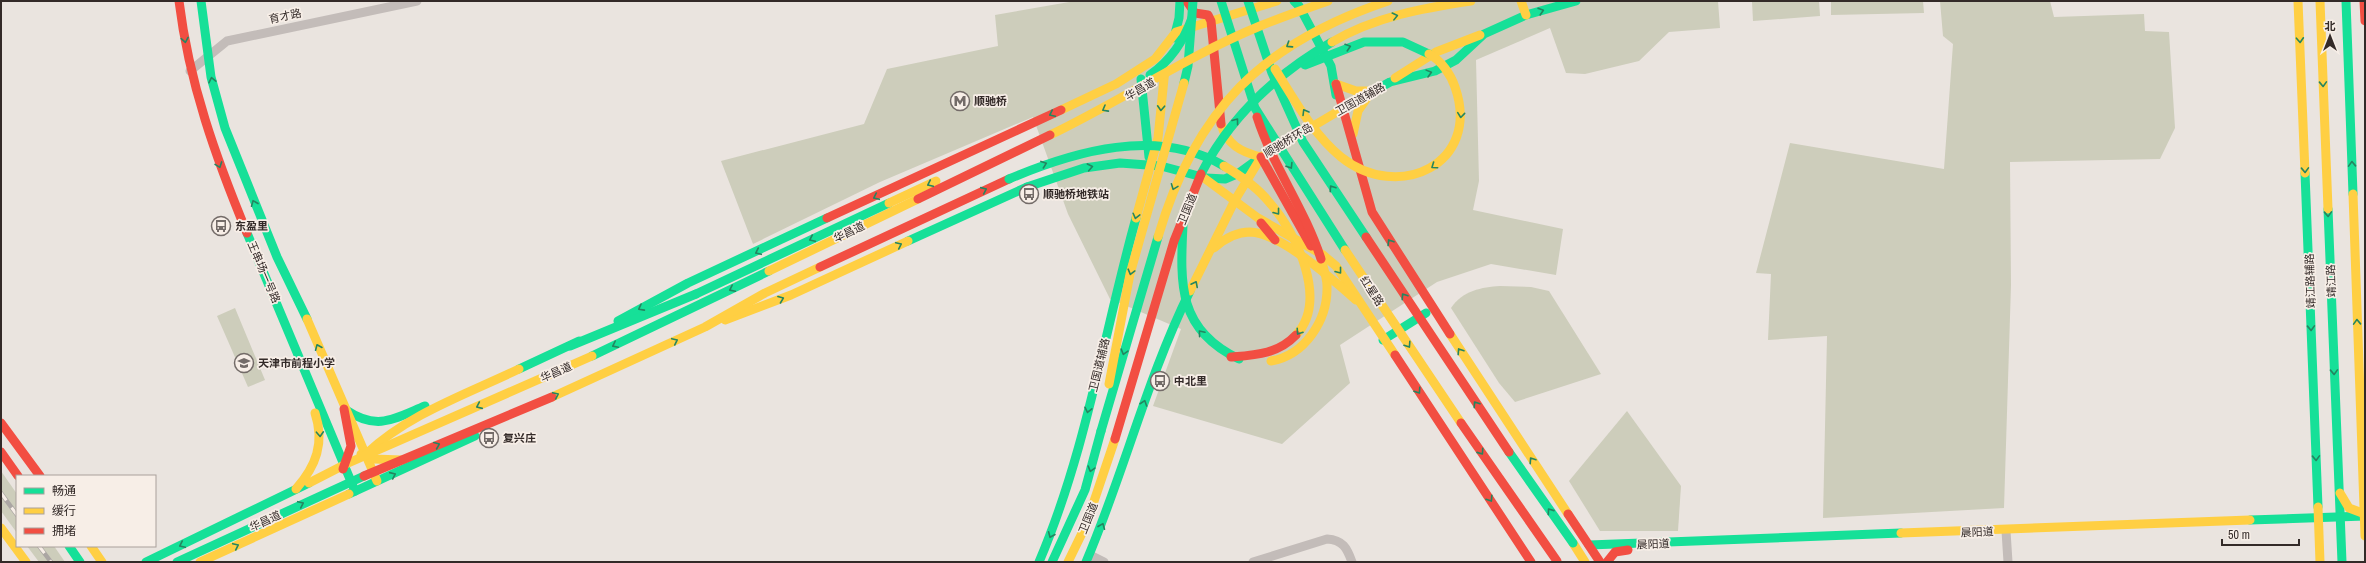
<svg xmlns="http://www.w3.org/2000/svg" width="2366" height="563" viewBox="0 0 2366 563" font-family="'Archivo Narrow','Noto Sans SC',sans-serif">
<rect width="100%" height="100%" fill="#eae4df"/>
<g fill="#cdcdbb">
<polygon points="1075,1 1718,1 1720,28 1669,32 1639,61 1585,74 1566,73 1550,28 1476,60 1479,181 1473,210 1563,229 1556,275 1491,264 1437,282 1340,345 1350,383 1282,444 1153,406 1181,329 1110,299 1068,214 1033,117 880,182 753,244 721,161 864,124 887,69 998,46 995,15"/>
<polygon points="1819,1 1820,16 1753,21 1752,2"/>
<polygon points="1831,1 1923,1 1924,13 1831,15"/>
<polygon points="1940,1 2050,1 2054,17 2144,14 2145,31 2169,32 2175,128 2160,159 2010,162 2011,285 2004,508 1823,518 1827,336 1768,340 1771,274 1756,273 1790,143 1944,169 1953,44 1943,36"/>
<path d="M1500 286 1531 287 1549 291 1601 374 1515 402 1499 383 1451 308C1462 291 1482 287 1500 286Z"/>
<polygon points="235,308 265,380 248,387 217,316"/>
<polygon points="1627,411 1681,486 1678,531 1600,531 1569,481"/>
<polygon points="1,471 17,494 17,533 1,511"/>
<polygon points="27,546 54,546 65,562 39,562"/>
</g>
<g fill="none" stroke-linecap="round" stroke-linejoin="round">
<g stroke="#c3bcb9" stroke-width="9">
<polyline points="190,71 227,41 417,1"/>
<polyline points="2006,531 2008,562"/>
<polyline points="1090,555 1104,562"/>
<path d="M1253 562 1327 539C1343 540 1347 548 1352 562"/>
</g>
<g stroke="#16e098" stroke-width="9">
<polyline points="201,1 211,77 225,128 277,257 307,319"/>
<polyline points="1294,1 1299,6 1331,66 1336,95"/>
<polyline points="2346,1 2353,194"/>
<polyline points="1174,38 1179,18 1180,1"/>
<polyline points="1141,79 1149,157"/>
<polyline points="1347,106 1390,82 1435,71 1456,60 1484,34 1526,15 1576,1"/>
<polyline points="2305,173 2318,507"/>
<polyline points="1027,187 1084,168 1120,163 1161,166 1206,178 1225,179 1239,173 1261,157"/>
<polyline points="2328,209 2342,562"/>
<polyline points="247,233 355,491"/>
<polyline points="908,241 1027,187"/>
<polyline points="618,321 688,283 827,218"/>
<polyline points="1383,340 1426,313"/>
<polyline points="570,346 696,294"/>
<polyline points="592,356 769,271"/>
<polyline points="519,369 579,341"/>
<path d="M346 410C377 431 394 419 425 406"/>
<polyline points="349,494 475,436"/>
<polyline points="2250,520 2365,516"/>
<polyline points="1589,545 1901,533"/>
<polyline points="69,546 80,562"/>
<polyline points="146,562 309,483"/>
<polyline points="177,562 364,476"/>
<path d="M1039 562C1086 452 1104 333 1136 218"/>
<polyline points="1052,562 1085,490 1101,431"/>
<path d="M1086 562C1124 473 1147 378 1190 291"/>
</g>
<g stroke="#ffcf43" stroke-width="9">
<polyline points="1521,1 1526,15"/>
<polyline points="2298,1 2305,173"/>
<polyline points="2320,1 2328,209"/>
<polyline points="1395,78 1436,52 1480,35"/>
<polyline points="1336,84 1356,91 1371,91"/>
<polyline points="1061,110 1116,84 1155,59 1176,32 1277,1"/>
<path d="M1221 124C1227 145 1241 152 1261 157L1347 106"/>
<polyline points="1353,134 1358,111 1372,91"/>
<polyline points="1204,178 1258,218 1323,255 1336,266 1395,355"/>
<polyline points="2353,194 2365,536"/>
<polyline points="1136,218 1158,138 1165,69"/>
<path d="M1214 248C1224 239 1236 232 1250 232 1281 233 1333 280 1356 300"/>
<polyline points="769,271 918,199"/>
<polyline points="1190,291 1235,200 1260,159"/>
<polyline points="307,319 377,481"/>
<polyline points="725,320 791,295 908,241"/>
<polyline points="1450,334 1568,514"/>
<polyline points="552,397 705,327 765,293 820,267"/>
<polyline points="361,454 374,459 401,460"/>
<path d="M366 454C408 414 467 394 519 369"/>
<polyline points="309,483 346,464 592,356"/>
<path d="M296 489C316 466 325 443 315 413"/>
<polyline points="2340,493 2349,508 2365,514"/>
<polyline points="2318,507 2320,562"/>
<polyline points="1,528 26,562"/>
<polyline points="1901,533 2250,520"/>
<polyline points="1573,543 1585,562"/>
<polyline points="91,546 102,562"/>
<polyline points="200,562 349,494"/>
<polyline points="1068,562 1086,525 1115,439"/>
</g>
<g stroke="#f24e42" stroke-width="9">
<path d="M179 1C189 83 216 158 247 233"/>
<polyline points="2364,1 2365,21"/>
<polyline points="1188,3 1195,13 1208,15 1211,21 1221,124"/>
<polyline points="1336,84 1372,212 1450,334"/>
<polyline points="1261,157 1311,246"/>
<polyline points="827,218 1061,110"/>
<polyline points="1261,223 1275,240"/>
<polyline points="820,267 1009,179"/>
<polyline points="1395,355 1531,562"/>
<polyline points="1,423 40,476"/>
<polyline points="1,452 18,476"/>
<polyline points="343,469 351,446 344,409"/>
<polyline points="364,476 552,397"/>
<polyline points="1568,514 1600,562"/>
<polyline points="1607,562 1615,552 1628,550"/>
</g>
<defs>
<g id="rail">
<polyline points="1,493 17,515"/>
<polyline points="39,546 51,562"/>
</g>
</defs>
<use href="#rail" stroke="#aba6a3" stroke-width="4.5"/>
<use href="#rail" stroke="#f7eee7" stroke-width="3" stroke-dasharray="9" stroke-linecap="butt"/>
<g stroke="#16e098" stroke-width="9">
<polyline points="1221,1 1255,108 1345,250"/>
<polyline points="1248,1 1272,73 1303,142 1366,237"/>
<polyline points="1305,65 1364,42 1403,42 1429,54"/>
<path d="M1150 75C1171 60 1183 42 1192 18"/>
<polyline points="1184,83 1188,66 1193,1"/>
<path d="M1201 174C1230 117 1278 73 1332 42"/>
<path d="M1009 179C1075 151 1157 127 1224 166"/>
<path d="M1183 225C1180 285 1178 330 1239 359"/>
<polyline points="696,294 889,203"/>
<polyline points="1101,431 1158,237"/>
<polyline points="1509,452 1573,543"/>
</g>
<g stroke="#ffcf43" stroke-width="9">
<path d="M1332 42C1374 17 1423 8 1471 1"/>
<path d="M1275 69C1294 99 1313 134 1341 157 1398 203 1482 164 1455 87 1451 75 1441 60 1429 54"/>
<path d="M1050 135C1121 101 1187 56 1260 26 1282 17 1305 9 1328 1"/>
<path d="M1224 166C1241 176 1257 187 1269 202 1296 232 1329 300 1296 335"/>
<polyline points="889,203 936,181"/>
<path d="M1158 237C1195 110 1262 43 1388 1"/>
<polyline points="1345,250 1461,423"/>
<path d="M1271 361C1305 355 1328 320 1327 286 1327 277 1323 267 1321 259"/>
<polyline points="1109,384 1130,274 1184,83"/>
</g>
<g stroke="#f24e42" stroke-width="9">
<path d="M1257 117C1273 167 1305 209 1321 259"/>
<polyline points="918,199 1050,135"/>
<polyline points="1366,237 1509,452"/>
<path d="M1231 357C1256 355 1278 354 1296 335"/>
<polyline points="1461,423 1557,561"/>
<polyline points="1115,439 1174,241 1201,174"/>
</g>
</g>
<defs><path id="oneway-chevron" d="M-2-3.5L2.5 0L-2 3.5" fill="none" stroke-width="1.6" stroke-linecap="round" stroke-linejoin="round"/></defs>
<g stroke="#248560">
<use href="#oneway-chevron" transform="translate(1541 11) rotate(-17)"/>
<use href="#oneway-chevron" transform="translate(1395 16) rotate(-14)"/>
<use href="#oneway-chevron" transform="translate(185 40) rotate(80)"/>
<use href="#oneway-chevron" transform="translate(2300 40) rotate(87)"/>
<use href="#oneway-chevron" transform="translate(1289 45) rotate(147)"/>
<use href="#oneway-chevron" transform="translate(1348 47) rotate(-18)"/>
<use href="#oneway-chevron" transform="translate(1429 73) rotate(-15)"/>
<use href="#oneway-chevron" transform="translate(212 80) rotate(-102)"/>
<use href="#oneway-chevron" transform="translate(2323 84) rotate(88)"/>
<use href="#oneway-chevron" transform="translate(1161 108) rotate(93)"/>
<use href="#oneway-chevron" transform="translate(1105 109) rotate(151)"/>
<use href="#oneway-chevron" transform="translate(1305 112) rotate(-121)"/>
<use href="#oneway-chevron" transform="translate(1052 114) rotate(155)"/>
<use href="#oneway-chevron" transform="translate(1461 115) rotate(96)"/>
<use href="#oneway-chevron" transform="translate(1236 121) rotate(-53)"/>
<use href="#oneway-chevron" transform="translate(1044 164) rotate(-20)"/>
<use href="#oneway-chevron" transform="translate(2352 164) rotate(-92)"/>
<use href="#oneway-chevron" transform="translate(219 165) rotate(70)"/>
<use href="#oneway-chevron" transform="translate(1290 166) rotate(58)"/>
<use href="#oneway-chevron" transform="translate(1434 166) rotate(145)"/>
<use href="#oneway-chevron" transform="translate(1090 167) rotate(-11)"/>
<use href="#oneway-chevron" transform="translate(2305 170) rotate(88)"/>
<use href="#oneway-chevron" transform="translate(930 184) rotate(155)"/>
<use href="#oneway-chevron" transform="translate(1174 187) rotate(111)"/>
<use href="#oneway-chevron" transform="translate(1332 188) rotate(-124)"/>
<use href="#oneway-chevron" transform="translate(984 190) rotate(-24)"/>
<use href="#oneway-chevron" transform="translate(876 197) rotate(155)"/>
<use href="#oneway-chevron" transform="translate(254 203) rotate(-112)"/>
<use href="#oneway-chevron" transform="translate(1277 212) rotate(52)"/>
<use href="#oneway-chevron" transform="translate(2328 214) rotate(88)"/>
<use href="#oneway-chevron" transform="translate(1136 216) rotate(104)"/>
<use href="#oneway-chevron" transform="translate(812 239) rotate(155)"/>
<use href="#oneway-chevron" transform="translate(1390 242) rotate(-122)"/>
<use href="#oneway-chevron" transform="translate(899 245) rotate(-25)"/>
<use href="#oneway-chevron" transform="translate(758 252) rotate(155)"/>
<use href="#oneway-chevron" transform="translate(1339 271) rotate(52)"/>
<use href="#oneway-chevron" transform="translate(1131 272) rotate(105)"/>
<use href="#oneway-chevron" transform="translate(1195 284) rotate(-63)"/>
<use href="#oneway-chevron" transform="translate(732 289) rotate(154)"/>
<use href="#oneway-chevron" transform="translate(1404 296) rotate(-124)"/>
<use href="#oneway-chevron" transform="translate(781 299) rotate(-21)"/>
<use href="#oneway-chevron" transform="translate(641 308) rotate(152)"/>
<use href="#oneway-chevron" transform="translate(2357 322) rotate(-92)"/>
<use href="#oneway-chevron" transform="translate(2311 328) rotate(88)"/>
<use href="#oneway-chevron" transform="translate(1299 332) rotate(124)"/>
<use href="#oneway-chevron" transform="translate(1201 333) rotate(-130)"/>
<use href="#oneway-chevron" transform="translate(675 341) rotate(-25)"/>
<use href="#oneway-chevron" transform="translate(615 345) rotate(154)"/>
<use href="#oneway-chevron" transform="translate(1408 345) rotate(57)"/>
<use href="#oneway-chevron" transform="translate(318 347) rotate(-113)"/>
<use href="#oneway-chevron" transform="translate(1460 351) rotate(-123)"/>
<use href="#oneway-chevron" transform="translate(1124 352) rotate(106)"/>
<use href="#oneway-chevron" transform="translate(2334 372) rotate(88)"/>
<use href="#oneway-chevron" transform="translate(1418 391) rotate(56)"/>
<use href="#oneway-chevron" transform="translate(556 395) rotate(-25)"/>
<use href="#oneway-chevron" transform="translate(1144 403) rotate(-71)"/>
<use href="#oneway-chevron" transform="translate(1476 404) rotate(-124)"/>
<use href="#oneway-chevron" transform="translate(479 406) rotate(156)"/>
<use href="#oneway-chevron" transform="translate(1088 410) rotate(102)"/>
<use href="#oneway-chevron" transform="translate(320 434) rotate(87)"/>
<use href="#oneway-chevron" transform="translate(437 445) rotate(-23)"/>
<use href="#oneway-chevron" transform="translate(1481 452) rotate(55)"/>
<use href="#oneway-chevron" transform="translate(2316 458) rotate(88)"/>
<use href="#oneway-chevron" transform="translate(1532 460) rotate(-124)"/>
<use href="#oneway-chevron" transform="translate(1091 469) rotate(106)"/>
<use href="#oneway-chevron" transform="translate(393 475) rotate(-24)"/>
<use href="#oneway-chevron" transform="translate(1490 499) rotate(57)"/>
<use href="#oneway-chevron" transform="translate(301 504) rotate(-25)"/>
<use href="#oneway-chevron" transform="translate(1550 511) rotate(-125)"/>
<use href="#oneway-chevron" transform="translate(1102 526) rotate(-68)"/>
<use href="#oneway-chevron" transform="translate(1051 535) rotate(113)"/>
<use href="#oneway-chevron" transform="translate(182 545) rotate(155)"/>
<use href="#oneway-chevron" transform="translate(236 546) rotate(-25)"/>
</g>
<defs>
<symbol id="metro-ring" viewBox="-11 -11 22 22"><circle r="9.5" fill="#f7eee7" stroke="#736b68" stroke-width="1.5"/><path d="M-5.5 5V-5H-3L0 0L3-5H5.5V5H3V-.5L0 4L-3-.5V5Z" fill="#736b68"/></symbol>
<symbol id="bus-ring" viewBox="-11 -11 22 22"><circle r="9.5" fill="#f7eee7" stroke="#736b68" stroke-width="1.5"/><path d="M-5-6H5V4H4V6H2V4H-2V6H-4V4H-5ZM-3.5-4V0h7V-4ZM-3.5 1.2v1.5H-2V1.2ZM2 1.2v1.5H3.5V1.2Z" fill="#736b68"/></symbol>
<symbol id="school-ring" viewBox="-11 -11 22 22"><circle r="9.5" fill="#f7eee7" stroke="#736b68" stroke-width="1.5"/><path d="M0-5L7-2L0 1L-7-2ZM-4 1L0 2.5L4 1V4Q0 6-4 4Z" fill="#736b68"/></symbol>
</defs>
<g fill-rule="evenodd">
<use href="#metro-ring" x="949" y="90" width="22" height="22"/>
<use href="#bus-ring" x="1018" y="183" width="22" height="22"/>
<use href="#bus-ring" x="210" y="215" width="22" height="22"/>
<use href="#school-ring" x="233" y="352" width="22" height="22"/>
<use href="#bus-ring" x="1149" y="370" width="22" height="22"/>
<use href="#bus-ring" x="478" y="427" width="22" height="22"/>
</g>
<g text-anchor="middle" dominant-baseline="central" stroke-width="3.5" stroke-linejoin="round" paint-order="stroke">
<g font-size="11" fill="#332a28" stroke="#f7eee7">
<text transform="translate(285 16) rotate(-12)">育才路</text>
<text transform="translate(1140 89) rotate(-30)">华昌道</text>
<text transform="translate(1360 99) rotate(-29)">卫国道辅路</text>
<text transform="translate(1288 140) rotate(-31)">顺驰桥环岛</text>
<text transform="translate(1187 209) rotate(-68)">卫国道</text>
<text transform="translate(849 232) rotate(-26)">华昌道</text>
<text transform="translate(264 272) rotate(67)">王串场一号路</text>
<text transform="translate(2310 281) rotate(-92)">靖江路辅路</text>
<text transform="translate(2331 281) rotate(-92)">靖江路</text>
<text transform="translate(1372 291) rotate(57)">红星路</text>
<text transform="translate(1099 365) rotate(-76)">卫国道辅路</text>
<text transform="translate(556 372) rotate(-24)">华昌道</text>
<text transform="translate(1088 518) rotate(-68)">卫国道</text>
<text transform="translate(265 521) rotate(-25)">华昌道</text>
<text transform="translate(1977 532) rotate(-2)">晨阳道</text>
<text transform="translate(1653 544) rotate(-2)">晨阳道</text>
</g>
<g font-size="11" font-weight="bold" fill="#332a28" stroke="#f7eee7" text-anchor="start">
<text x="974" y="101">顺驰桥</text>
<text x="1043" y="194">顺驰桥地铁站</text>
<text x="235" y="226">东盈里</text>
<text x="258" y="363">天津市前程小学</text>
<text x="1174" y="381">中北里</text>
<text x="503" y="438">复兴庄</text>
</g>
</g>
<rect width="2366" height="563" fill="none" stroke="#332a28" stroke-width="4"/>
<rect x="16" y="475" width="140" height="72" fill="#f7eee7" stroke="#a9a09b"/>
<rect x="24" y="488" width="20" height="6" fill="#16e098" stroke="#a9a09b"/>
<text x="52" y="495" font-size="12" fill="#332a28">畅通</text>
<rect x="24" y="508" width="20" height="6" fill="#ffcf43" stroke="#a9a09b"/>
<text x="52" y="515" font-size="12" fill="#332a28">缓行</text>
<rect x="24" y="528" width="20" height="6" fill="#f24e42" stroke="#a9a09b"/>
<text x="52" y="535" font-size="12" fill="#332a28">拥堵</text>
<g transform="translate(2330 36)" stroke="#f7eee7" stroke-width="3" paint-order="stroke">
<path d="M0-3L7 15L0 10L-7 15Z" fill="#332a28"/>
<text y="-6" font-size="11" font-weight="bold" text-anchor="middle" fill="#332a28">北</text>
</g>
<path d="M2222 539v6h77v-6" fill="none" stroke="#332a28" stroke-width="2"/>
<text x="2228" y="539" font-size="12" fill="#332a28" stroke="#f7eee7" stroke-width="3" paint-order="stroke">50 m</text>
</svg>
